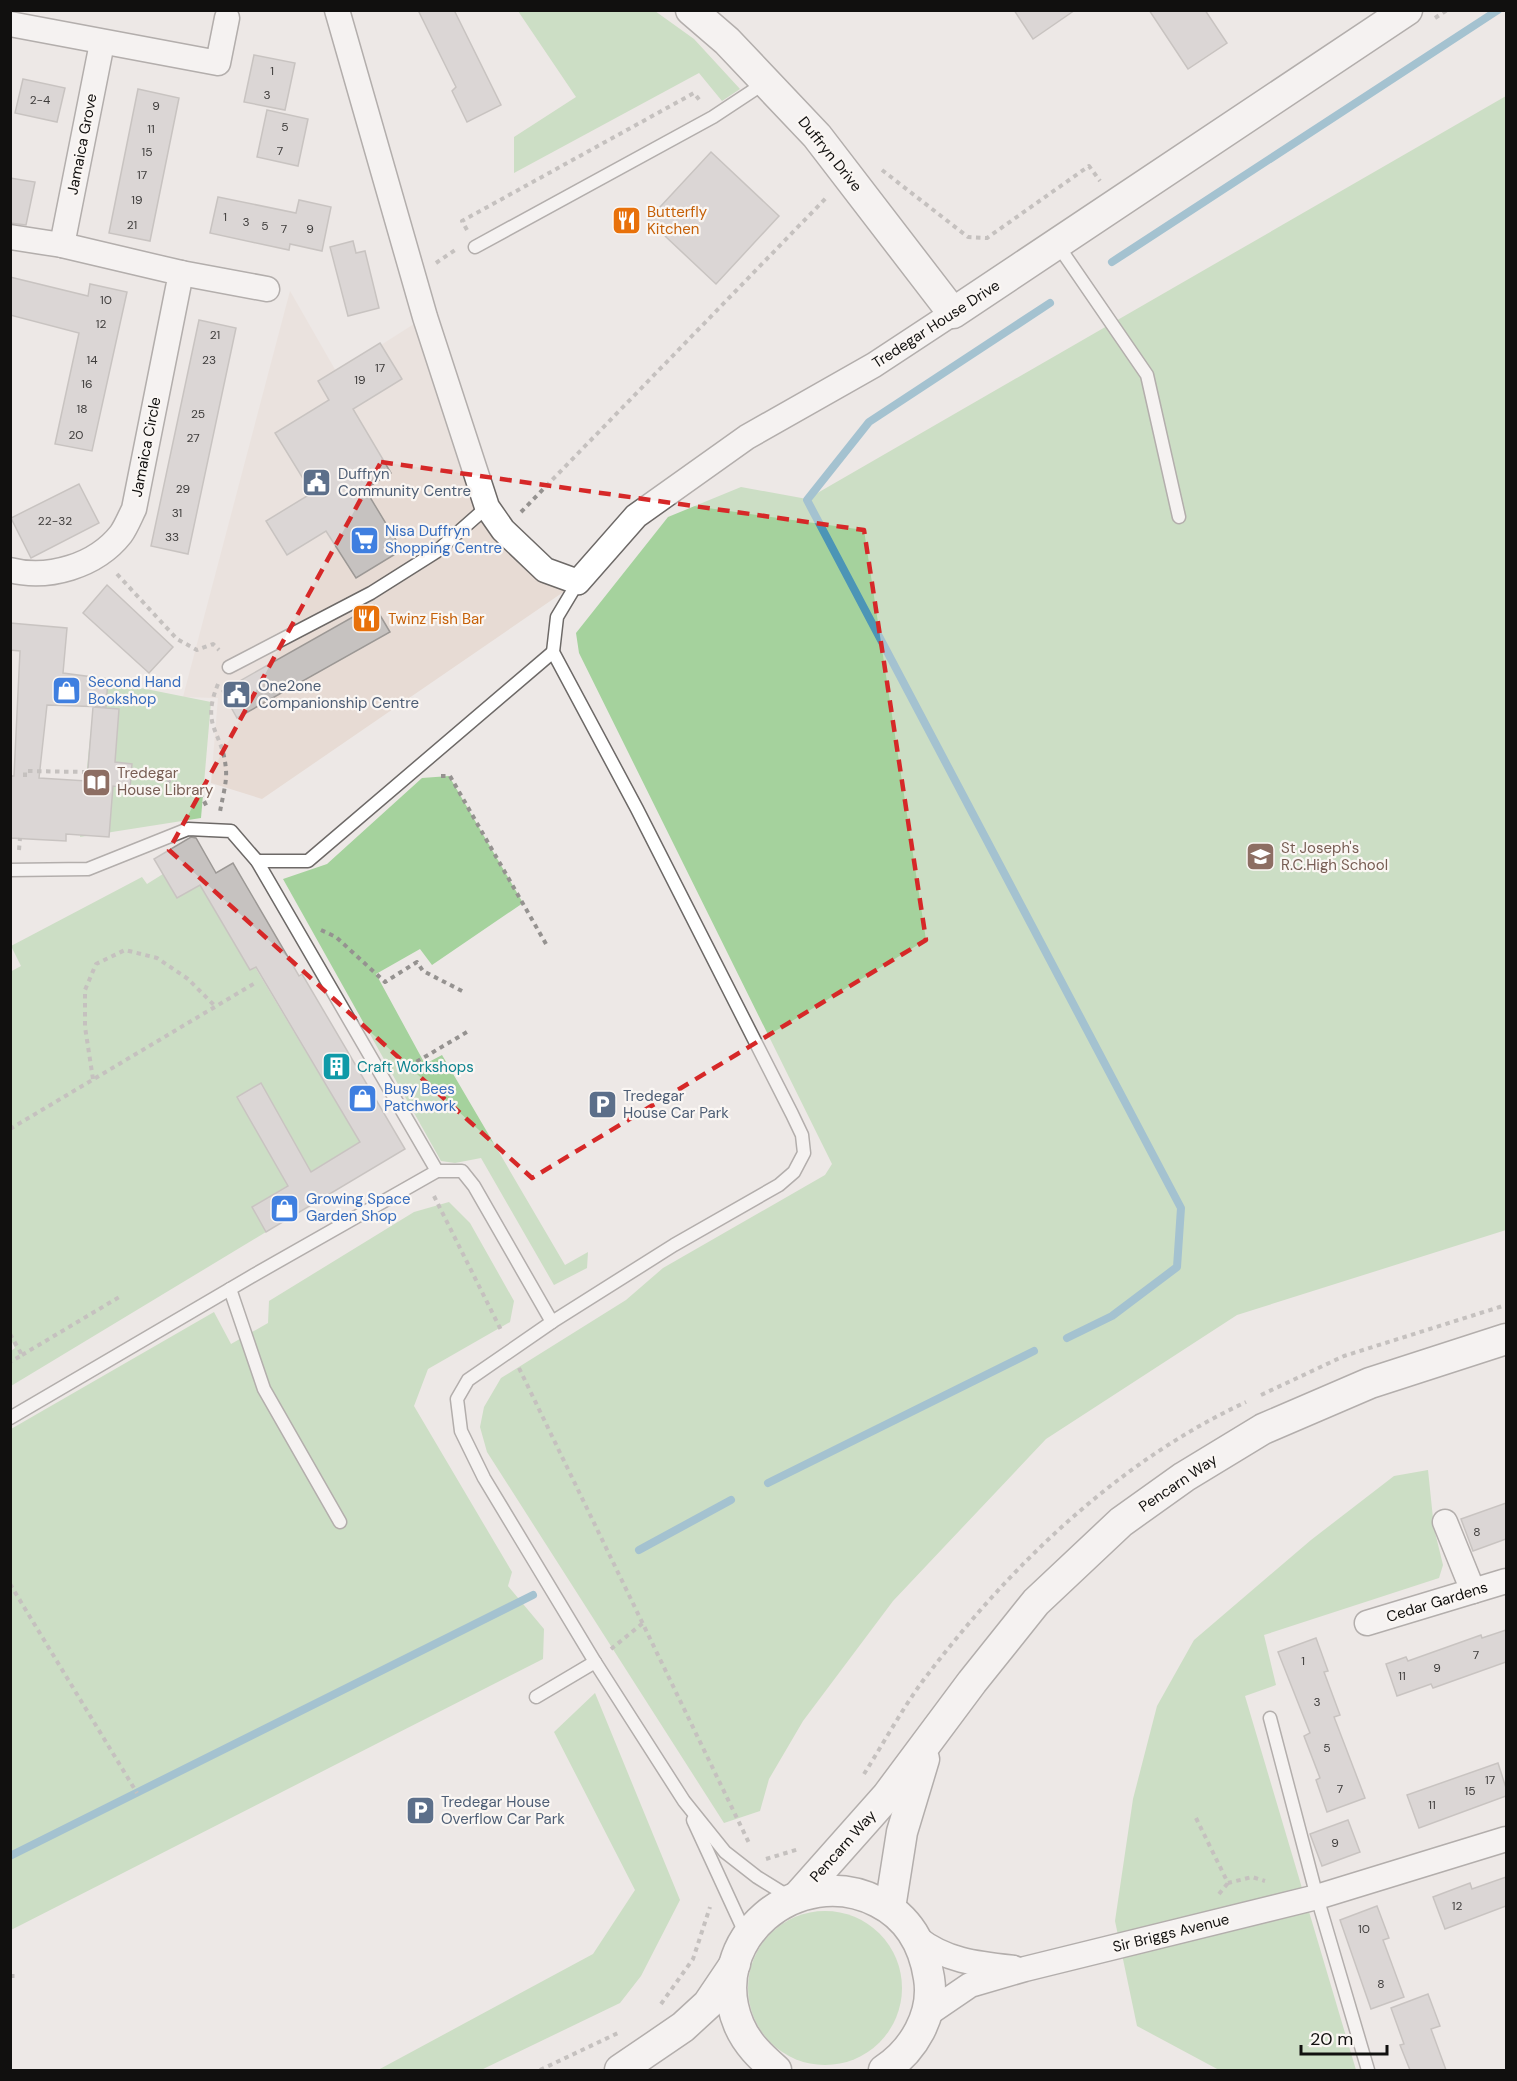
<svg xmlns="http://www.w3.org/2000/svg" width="1517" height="2081" viewBox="0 0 1517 2081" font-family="'DM Sans',sans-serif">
<rect width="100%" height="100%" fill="#ede8e6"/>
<polygon fill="#e7dbd4" points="290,291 337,373 425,317 487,507 578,582 262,799 211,783 218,698 183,697"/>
<g fill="#a5d29d">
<polygon points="518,11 655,11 694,39 740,89 722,101 699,73 514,173 514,137 576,97"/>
<polygon points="1506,96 1506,1230 1237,1315 1046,1439 893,1601 803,1721 769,1779 760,1811 724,1823 487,1452 480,1427 484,1407 501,1378 626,1300 663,1268 825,1175 832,1164 579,653 576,633 668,517 741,487 807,499"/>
<polygon points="96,679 211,702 201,818 80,837"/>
<polygon points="449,776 523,903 432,965 420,949 376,974 425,1064 442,1055 565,1265 588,1252 587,1268 554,1285 481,1158 455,1163 441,1161 283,879 327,864 422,778"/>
<polygon points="163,874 177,898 200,885 250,970 255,967 360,1142 252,1207 266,1232 11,1386 11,1351 15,1348 11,1340 10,972 21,966 11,946 142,877 147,884"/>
<polygon points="449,1202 470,1223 514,1301 510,1322 428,1369 414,1406 512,1572 508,1586 544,1629 543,1659 11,1930 11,1429 214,1312 231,1344 268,1323 269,1301 414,1212"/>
<polygon points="1428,1470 1434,1528 1443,1565 1439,1578 1264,1635 1276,1685 1245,1696 1356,2070 1219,2070 1137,2026 1115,1921 1133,1799 1157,1706 1194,1640 1311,1540 1394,1476"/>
<polygon points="595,1693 680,1900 641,1976 620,2003 481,2070 378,2070 593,1954 635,1890 554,1732"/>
<circle cx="825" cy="1988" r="77"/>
</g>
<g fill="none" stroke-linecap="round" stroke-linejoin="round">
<g stroke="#4c95b6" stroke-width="8">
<polyline points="1112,262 1498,10"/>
<polyline points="1050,303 869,422 807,500 1181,1208 1177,1267 1112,1316 1067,1338"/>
<polyline points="768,1483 1034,1351"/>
<polyline points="639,1550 731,1500"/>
<polyline points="10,1856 533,1595"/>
</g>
</g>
<g fill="#c6c2c0" stroke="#9c9895" stroke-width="1.5">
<polygon points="418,10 454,10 501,105 467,122 452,91 456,87"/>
<polygon points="1014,10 1075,10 1033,39"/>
<polygon points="1149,10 1205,10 1227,43 1188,69"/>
<polygon points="254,55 295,63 285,110 244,102"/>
<polygon points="23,79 65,88 57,122 15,113"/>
<polygon points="138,89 179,98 150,241 109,233"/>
<polygon points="267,110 308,119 298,166 257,157"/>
<polygon points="711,152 779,216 716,284 648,220"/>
<polygon points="10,178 35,182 26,225 10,223"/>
<polygon points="218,197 296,213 299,200 331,207 322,251 290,244 289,250 210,233"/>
<polygon points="353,241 356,253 365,251 379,308 348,316 330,247"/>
<polygon points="10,277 88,296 90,284 127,292 92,451 55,444 79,333 10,315"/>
<polygon points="199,320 236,328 188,554 151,546"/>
<polygon points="380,343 402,379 353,409 391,473 365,489 402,550 356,578 326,531 287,555 266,521 312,493 275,433 329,400 318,381"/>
<polygon points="79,484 99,523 31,558 11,518"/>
<polygon points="107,585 173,647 149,673 83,613"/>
<polygon points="374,605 390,632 237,718 222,691"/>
<polygon points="10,623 67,628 63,673 108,679 106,707 47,705 39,778 87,781 93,707 119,709 115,762 132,764 131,775 130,788 113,786 109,837 66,834 66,841 10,838 10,776 14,776 20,651 10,650"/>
<polygon points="191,837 196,838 216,873 233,863 299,976 302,974 405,1149 266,1232 252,1207 288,1186 237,1097 261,1083 311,1172 360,1142 256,967 250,970 200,885 177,898 154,859"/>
<polygon points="1506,1503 1506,1539 1473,1551 1461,1519"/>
<polygon points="1506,1630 1506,1662 1433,1688 1431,1684 1397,1696 1386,1664 1406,1657 1408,1661 1481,1635 1482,1638"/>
<polygon points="1316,1638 1328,1671 1324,1672 1340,1715 1334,1717 1365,1798 1327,1812 1316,1780 1320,1778 1304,1736 1310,1733 1278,1652"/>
<polygon points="1498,1763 1506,1788 1506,1796 1419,1828 1407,1795"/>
<polygon points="1348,1820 1360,1852 1322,1866 1310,1834"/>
<polygon points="1506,1877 1506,1906 1445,1929 1433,1897 1470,1883 1472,1889"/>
<polygon points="1377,1906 1389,1938 1383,1940 1404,1997 1371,2009 1340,1920"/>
<polygon points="1428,1994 1440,2026 1431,2029 1446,2070 1410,2070 1400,2045 1404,2044 1391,2008"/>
</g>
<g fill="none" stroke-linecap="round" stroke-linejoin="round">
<defs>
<g id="service">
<polyline points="1057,244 1147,375 1179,517"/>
<polyline points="475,247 713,117 766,82"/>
<polyline points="578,582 557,617 553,652 637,809 792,1114 802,1135 804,1153 794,1172 779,1185 674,1245 552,1322 468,1380 457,1399 461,1431 484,1478 595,1662 684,1801 725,1852 757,1877 791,1898"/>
<polyline points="229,667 371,593 436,552 487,507"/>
<polyline points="257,861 308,861 553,652"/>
<polyline points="10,870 88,869 188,829 231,831 257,861 437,1171"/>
<polyline points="230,1289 264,1389 340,1522"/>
<polyline points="10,1418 254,1275 437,1171 462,1171 474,1186 552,1322"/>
<polyline points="536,1697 595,1662"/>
<polyline points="1270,1718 1317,1897 1368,2070"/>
<polyline points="693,1820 746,1935"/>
</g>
<g id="minor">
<polyline points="337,10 425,317 487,507 503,530 545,570 578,582 636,516 747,437 874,365 953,313"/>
<polyline points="10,24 218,63 227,18"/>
<path d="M10 237 62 245 181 273 134 509C130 517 126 527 121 534 96 566 48 580 10 570"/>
<polyline points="62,245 102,43"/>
<polyline points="181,273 267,289"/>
<polyline points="1445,1522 1473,1591"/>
<polyline points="1367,1623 1506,1581"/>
<path d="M917 1938C946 1961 977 1964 1014 1968"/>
<polyline points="926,2015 970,1985 1025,1969 1317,1897 1506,1839"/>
</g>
<g id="tertiary">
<polyline points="691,10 727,41 817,136 953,313 1407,10"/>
<polyline points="800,1894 887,1796 972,1682 1036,1602 1121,1522 1184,1477 1263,1429 1370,1383 1506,1339"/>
<polyline points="890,1908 902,1832 924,1759"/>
<polyline points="620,2070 683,2027 708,2004 735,1964"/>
<path d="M776 2070C761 2057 747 2044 739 2025 703 1940 798 1861 878 1902 908 1917 924 1945 929 1978 935 2015 913 2051 884 2070"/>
</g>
</defs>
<use href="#service" stroke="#6d6967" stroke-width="15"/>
<use href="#minor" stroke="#6d6967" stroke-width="27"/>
<use href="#tertiary" stroke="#6d6967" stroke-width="33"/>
<g stroke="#959290" stroke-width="4" stroke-dasharray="4.5 4.5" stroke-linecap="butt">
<polyline points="1435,18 1447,10"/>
<polyline points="882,170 968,237 987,238 1089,166 1100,181"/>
<polyline points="467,230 462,221 694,93 701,102"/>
<polyline points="436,263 455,250"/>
<polyline points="521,512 827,197"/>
<polyline points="117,574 177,639 197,650 213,644 219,650"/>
<path d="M218 684C200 728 223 730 226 770 227 783 222 799 220 812"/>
<polyline points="131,775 170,781 200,793 208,809"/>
<polyline points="441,776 450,776 546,944"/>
<polyline points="25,777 25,771 87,772"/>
<polyline points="19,850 20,838"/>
<polyline points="321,930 336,937 385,982 417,962 423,971 466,993"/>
<polyline points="401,1071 467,1032"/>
<polyline points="93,1079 85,1027 85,990 96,964 125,950 157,958 188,979 216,1007"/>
<polyline points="10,1129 255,983"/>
<polyline points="434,1196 502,1332"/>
<polyline points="10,1334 22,1355 10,1362"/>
<polyline points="22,1355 121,1296"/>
<polyline points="519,1368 750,1845"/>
<polyline points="1261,1395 1344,1356 1506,1305"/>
<polyline points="10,1584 137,1793"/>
<polyline points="611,1649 643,1623"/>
<path d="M864 1774C883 1744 901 1711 922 1682 1008 1568 1115 1463 1246 1402"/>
<polyline points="1196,1818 1228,1883 1252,1877 1265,1881"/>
<polyline points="766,1859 799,1849"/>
<polyline points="1219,1894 1228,1883"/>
<polyline points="10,1976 17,1976"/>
<polyline points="661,2004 693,1959 710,1907"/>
<polyline points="540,2070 618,2033"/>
</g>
<use href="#service" stroke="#fff" stroke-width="12"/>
<use href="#minor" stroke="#fff" stroke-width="24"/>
<use href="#tertiary" stroke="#fff" stroke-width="30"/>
</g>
<path d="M0 0H1517V2081H0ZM381 462 864 530 926 940 532 1178 169 850Z" fill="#ede8e6" fill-opacity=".55" fill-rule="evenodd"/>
<path fill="none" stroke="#d62828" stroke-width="4.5" stroke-dasharray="12 8" stroke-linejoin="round" d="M381 462 864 530 926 940 532 1178 169 850Z"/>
<defs>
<symbol id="restaurant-square" viewBox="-11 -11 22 22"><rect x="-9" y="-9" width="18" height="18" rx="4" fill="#e8710a" stroke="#faf6f3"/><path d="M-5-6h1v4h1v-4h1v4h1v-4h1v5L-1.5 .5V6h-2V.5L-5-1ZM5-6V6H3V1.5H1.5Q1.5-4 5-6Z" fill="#fff"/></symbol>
<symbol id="civic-square" viewBox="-11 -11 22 22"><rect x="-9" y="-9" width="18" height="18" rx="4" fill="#5c6f8a" stroke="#faf6f3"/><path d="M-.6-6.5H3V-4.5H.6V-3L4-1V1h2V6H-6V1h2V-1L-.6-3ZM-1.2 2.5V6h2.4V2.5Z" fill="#fff"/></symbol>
<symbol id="supermarket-square" viewBox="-11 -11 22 22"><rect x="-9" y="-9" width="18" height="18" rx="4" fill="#3f7fe0" stroke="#faf6f3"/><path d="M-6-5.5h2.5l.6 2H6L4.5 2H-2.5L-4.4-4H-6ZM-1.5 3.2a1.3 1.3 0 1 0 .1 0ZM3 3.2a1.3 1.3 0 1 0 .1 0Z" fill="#fff"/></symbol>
<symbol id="shop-square" viewBox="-11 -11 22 22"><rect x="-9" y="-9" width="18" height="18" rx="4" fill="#3f7fe0" stroke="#faf6f3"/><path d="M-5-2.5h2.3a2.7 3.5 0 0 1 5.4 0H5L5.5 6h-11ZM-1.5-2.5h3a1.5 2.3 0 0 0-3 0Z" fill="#fff"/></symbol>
<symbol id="library-square" viewBox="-11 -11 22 22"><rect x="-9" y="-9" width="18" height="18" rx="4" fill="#8d6e63" stroke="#faf6f3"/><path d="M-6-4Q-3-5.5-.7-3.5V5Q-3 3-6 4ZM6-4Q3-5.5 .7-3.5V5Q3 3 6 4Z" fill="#fff"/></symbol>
<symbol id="school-square" viewBox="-11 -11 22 22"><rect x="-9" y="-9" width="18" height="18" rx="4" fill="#8d6e63" stroke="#faf6f3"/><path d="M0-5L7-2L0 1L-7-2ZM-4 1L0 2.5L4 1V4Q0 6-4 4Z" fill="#fff"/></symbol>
<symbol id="building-square" viewBox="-11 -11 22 22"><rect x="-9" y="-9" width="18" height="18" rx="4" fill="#0f9aa8" stroke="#faf6f3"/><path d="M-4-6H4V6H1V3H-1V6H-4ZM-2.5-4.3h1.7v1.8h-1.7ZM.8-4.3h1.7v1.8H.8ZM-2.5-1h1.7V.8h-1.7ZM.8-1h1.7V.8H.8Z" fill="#fff"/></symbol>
<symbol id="parking-square" viewBox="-11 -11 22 22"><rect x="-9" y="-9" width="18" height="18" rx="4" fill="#5c6f8a" stroke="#faf6f3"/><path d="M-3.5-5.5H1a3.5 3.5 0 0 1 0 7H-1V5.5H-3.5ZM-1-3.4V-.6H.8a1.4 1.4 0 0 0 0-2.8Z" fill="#fff"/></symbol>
</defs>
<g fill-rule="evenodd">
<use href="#restaurant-square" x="610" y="204" width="33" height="33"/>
<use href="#civic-square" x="300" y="466" width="33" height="33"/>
<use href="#supermarket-square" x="348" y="524" width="33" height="33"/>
<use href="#restaurant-square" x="350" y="602" width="33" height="33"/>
<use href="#shop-square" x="50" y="674" width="33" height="33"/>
<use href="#civic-square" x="220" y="678" width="33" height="33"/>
<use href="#library-square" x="80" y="766" width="33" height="33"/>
<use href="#school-square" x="1244" y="840" width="33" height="33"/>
<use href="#building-square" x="320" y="1050" width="33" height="33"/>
<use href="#shop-square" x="346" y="1082" width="33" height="33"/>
<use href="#parking-square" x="586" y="1088" width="33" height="33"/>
<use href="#shop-square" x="268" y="1192" width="33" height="33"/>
<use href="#parking-square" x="404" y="1794" width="33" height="33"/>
</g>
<g text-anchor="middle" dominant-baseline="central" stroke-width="4.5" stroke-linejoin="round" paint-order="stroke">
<g font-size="12" fill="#3e3c3b">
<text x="272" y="71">1</text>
<text x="267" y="95">3</text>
<text x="40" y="100">2-4</text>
<text x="156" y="106">9</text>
<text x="285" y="127">5</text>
<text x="151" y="129">11</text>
<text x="280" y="151">7</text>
<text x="147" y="152">15</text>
<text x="142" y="175">17</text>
<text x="137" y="200">19</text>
<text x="225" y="217">1</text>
<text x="246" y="222">3</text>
<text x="132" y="225">21</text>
<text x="265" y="226">5</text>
<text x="284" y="229">7</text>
<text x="310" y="229">9</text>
<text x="106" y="300">10</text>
<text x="101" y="324">12</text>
<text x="215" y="335">21</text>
<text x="92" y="360">14</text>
<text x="209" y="360">23</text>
<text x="380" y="368">17</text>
<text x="360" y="380">19</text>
<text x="87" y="384">16</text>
<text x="82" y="409">18</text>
<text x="198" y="414">25</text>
<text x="76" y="435">20</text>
<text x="193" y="438">27</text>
<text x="183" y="489">29</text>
<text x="177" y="513">31</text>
<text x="55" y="521">22-32</text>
<text x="172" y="537">33</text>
<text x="1477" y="1532">8</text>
<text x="1476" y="1655">7</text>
<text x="1303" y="1661">1</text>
<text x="1437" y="1668">9</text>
<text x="1402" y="1676">11</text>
<text x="1317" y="1702">3</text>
<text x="1327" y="1748">5</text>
<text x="1490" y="1780">17</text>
<text x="1340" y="1789">7</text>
<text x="1470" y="1791">15</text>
<text x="1432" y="1805">11</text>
<text x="1335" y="1843">9</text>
<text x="1457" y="1906">12</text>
<text x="1364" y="1929">10</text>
<text x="1381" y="1984">8</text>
</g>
<g font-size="15" fill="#11100f" stroke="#faf6f3">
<text transform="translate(82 144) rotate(-79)">Jamaica Grove</text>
<text transform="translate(830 154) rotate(51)">Duffryn Drive</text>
<text transform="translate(936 324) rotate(-33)">Tredegar House Drive</text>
<text transform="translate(146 447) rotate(-79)">Jamaica Circle</text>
<text transform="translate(1178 1483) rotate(-34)">Pencarn Way</text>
<text transform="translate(1437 1602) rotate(-17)">Cedar Gardens</text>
<text transform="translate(843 1846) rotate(-48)">Pencarn Way</text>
<text transform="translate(1171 1933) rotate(-14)">Sir Briggs Avenue</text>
</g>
<g font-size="15" fill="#c56008" stroke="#faf6f3" text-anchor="start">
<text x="647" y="212">Butterfly<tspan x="647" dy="17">Kitchen</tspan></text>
<text x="388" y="619">Twinz Fish Bar</text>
</g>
<g font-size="15" fill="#4e5e75" stroke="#faf6f3" text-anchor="start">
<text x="338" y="474">Duffryn<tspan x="338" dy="17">Community Centre</tspan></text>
<text x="258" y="686">One2one<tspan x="258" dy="17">Companionship Centre</tspan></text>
<text x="623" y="1096">Tredegar<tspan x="623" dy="17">House Car Park</tspan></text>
<text x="441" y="1802">Tredegar House<tspan x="441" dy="17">Overflow Car Park</tspan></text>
</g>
<g font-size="15" fill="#366cbe" stroke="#faf6f3" text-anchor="start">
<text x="385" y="531">Nisa Duffryn<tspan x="385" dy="17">Shopping Centre</tspan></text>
<text x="88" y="682">Second Hand<tspan x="88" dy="17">Bookshop</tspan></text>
<text x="384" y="1089">Busy Bees<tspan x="384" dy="17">Patchwork</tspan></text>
<text x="306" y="1199">Growing Space<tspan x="306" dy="17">Garden Shop</tspan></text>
</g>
<g font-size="15" fill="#785e54" stroke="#faf6f3" text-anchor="start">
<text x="117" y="773">Tredegar<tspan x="117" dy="17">House Library</tspan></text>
<text x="1281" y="848">St Joseph's<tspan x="1281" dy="17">R.C.High School</tspan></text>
</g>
<g font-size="15" fill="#0d838f" stroke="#faf6f3" text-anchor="start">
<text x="357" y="1067">Craft Workshops</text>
</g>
</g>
<rect width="1517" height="2081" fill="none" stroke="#11100f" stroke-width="24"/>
<path d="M1301 2045v9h86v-9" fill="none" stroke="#11100f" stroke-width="3"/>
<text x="1310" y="2045" font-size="18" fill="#11100f" stroke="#faf6f3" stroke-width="4.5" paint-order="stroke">20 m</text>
</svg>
